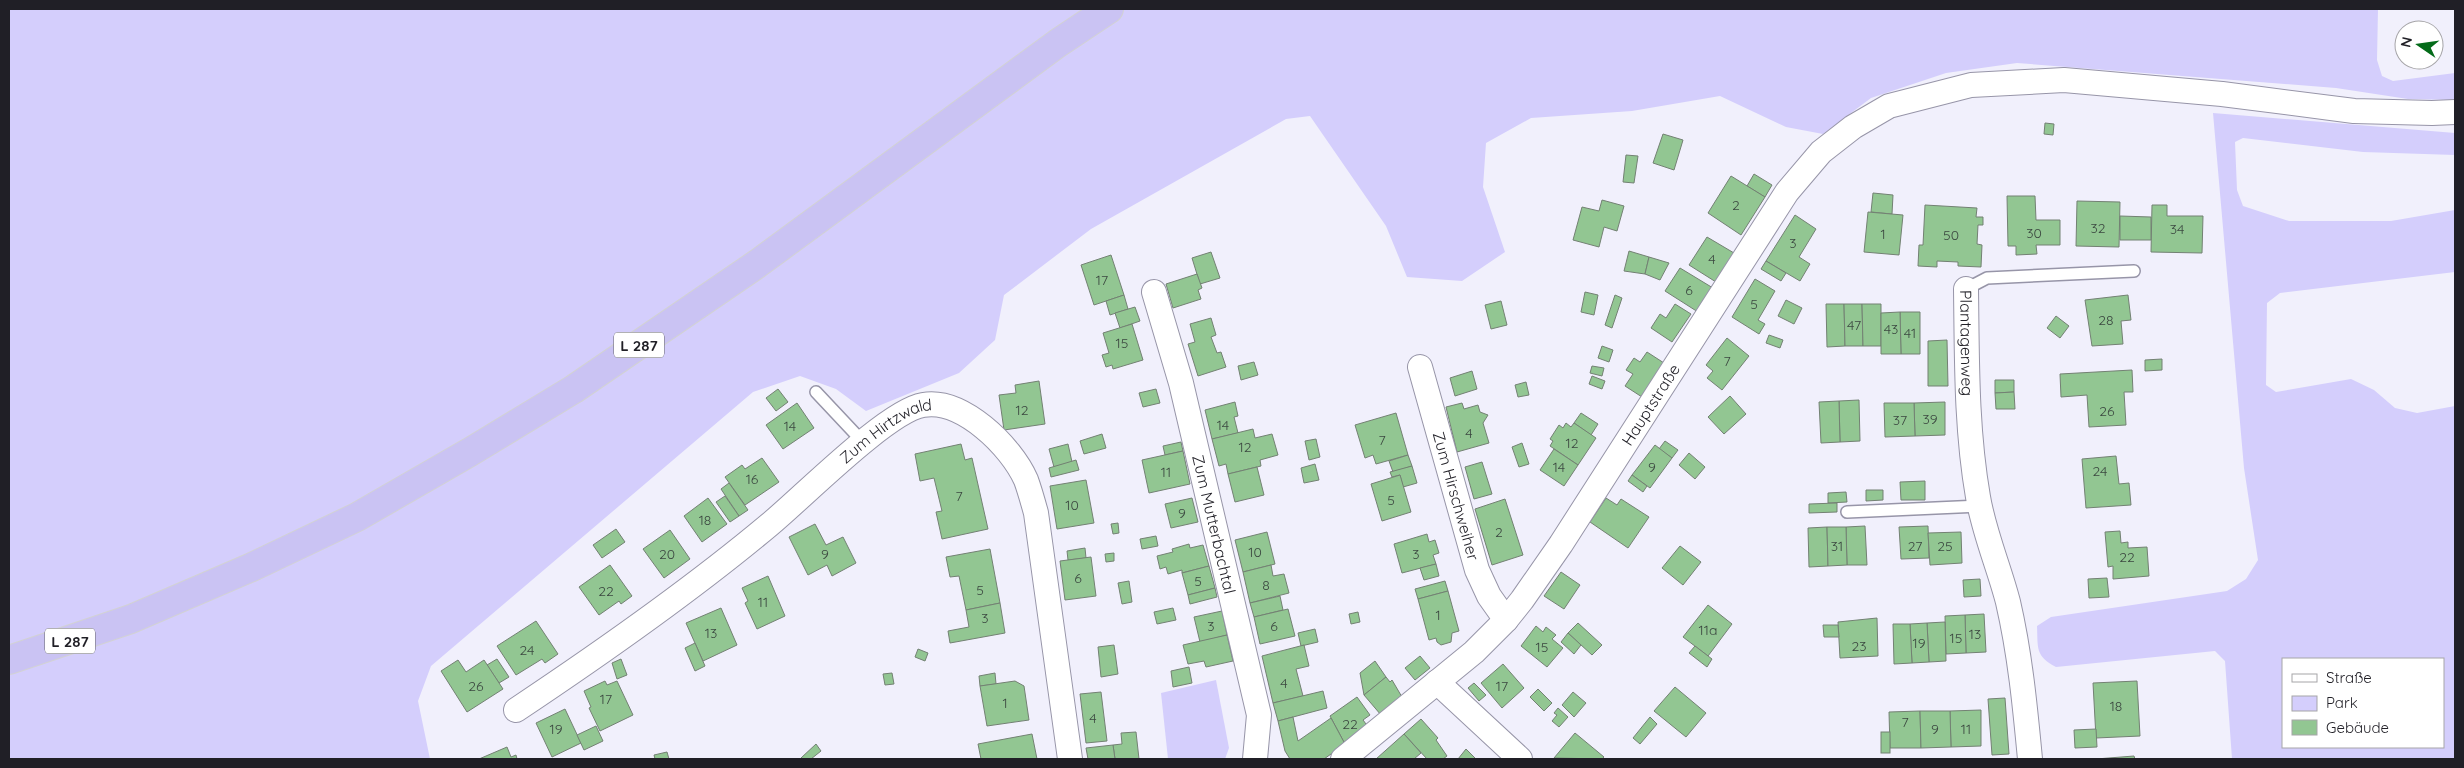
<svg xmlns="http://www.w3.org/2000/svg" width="2464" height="768" viewBox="0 0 2464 768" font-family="Quicksand,sans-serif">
<rect width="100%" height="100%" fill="#f1f0fc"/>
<g fill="#d4cefc" fill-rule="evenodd">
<polygon points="9,9 2378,9 2377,60 2382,76 2393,81 2455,73 2455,100 2408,99 2336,88 2017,63 1946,73 1871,98 1823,134 1786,127 1720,96 1632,111 1531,118 1486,143 1483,187 1505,252 1462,281 1407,277 1386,226 1310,116 1286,119 1091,229 1004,295 995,340 959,373 866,411 836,389 800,376 753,392 431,666 418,701 430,759 9,759"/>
<path d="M2213 113 2455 133V155L2363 152 2243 138 2235 142 2237 190 2243 206 2289 221H2391L2455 210V272L2280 293 2267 303 2266 385 2276 392 2351 379 2374 390 2395 408 2417 413 2455 406V759H2232L2225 661 2215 651 2056 667C2035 656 2038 648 2037 626L2051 617 2227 591 2246 579 2258 560 2244 468ZM2283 659H2443V747H2283Z"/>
<polygon points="1216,680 1229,748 1225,759 1168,759 1161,693"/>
</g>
<g fill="#92c692" stroke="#738173">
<polygon points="2045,123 2054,124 2053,135 2044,134"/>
<polygon points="1663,134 1683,140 1674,170 1653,163"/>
<polygon points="1626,155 1638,156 1634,183 1623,182"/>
<polygon points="1754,174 1772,185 1765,197 1747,186"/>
<polygon points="1731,176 1765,197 1741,235 1708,213"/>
<polygon points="1873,193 1893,195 1892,214 1871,212"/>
<polygon points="2007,196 2035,196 2036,220 2060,220 2060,245 2036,245 2037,254 2016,255 2016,246 2008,246"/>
<polygon points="1602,200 1624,206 1617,231 1604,227 1599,247 1573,240 1582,207 1599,211"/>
<polygon points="2077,201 2120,202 2119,247 2076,246"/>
<polygon points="1925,205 1977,208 1976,217 1983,217 1983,225 1978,225 1977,244 1982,245 1981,267 1958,266 1958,262 1937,261 1937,267 1918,266 1919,245 1923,245"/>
<polygon points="2152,205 2167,205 2167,216 2203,216 2202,253 2151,252"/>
<polygon points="1868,212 1903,215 1899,255 1864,252"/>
<polygon points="1795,215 1816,229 1799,257 1810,264 1800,281 1766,261"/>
<polygon points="2120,216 2151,217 2151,240 2120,240"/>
<polygon points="1707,237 1734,253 1716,282 1689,265"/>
<polygon points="1629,251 1649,257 1645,274 1624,271"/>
<polygon points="1211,252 1220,278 1200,284 1192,258"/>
<polygon points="1111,255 1124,295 1094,305 1081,265"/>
<polygon points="1649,257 1669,263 1660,280 1645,274"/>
<polygon points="1766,261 1786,273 1781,281 1761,269"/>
<polygon points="1680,268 1713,288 1698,312 1665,291"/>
<polygon points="1197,274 1202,288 1198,290 1201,299 1173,308 1166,284"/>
<polygon points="1755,279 1775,291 1758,320 1765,324 1759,334 1732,317"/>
<polygon points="1585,292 1598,295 1594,315 1581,312"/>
<polygon points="1124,295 1128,309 1110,315 1106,301"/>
<polygon points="1615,295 1622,298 1612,328 1605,325"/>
<polygon points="2128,295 2131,320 2121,321 2123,344 2092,346 2085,300"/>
<polygon points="1786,300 1802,308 1794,324 1778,316"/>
<polygon points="1501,301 1507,325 1491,329 1485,305"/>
<polygon points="1675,304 1691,314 1672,342 1651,328 1660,314 1666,318"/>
<polygon points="1826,304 1844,304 1845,346 1827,347"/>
<polygon points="1844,304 1862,304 1863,346 1845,346"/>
<polygon points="1862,304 1881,304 1881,346 1863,346"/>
<polygon points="1135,307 1140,321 1120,328 1115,313"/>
<polygon points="1900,312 1920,312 1920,354 1901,354"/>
<polygon points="1900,312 1901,354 1881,354 1881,313"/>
<polygon points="2056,316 2069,326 2060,338 2047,328"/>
<polygon points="1211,318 1216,335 1211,337 1217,353 1221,352 1226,367 1198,376 1188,344 1195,342 1190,324"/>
<polygon points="1132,324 1143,360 1113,369 1112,365 1106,367 1102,355 1109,353 1103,333"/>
<polygon points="1769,335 1783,340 1780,348 1766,343"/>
<polygon points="1727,338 1749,356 1722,390 1707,378 1713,371 1706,365"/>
<polygon points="1947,340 1948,386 1928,386 1928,341"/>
<polygon points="1602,346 1613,350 1609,362 1598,358"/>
<polygon points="1647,352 1664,363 1642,397 1625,386 1633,374 1626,370 1634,358 1640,362"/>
<polygon points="2162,359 2162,370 2145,371 2145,360"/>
<polygon points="1254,362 1258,375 1241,380 1238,366"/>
<polygon points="1592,366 1604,368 1602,376 1590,373"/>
<polygon points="2132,370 2133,392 2124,392 2126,425 2089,427 2087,395 2061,397 2060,374"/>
<polygon points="1472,371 1477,389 1455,396 1450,378"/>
<polygon points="1592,376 1605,381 1602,389 1589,384"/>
<polygon points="1995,380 2014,380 2014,392 1995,393"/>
<polygon points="1039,381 1045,424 1004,430 999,395 1016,393 1015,385"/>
<polygon points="1526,382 1529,395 1518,397 1515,385"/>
<polygon points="778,389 788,402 776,411 766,398"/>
<polygon points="1156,389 1160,403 1143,407 1139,393"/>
<polygon points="2014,392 2015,409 1996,409 1995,393"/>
<polygon points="1730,396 1746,414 1724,434 1708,417"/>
<polygon points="1859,400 1860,441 1840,442 1839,401"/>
<polygon points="1839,401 1840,442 1821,443 1819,402"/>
<polygon points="1235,402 1238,416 1234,417 1238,433 1212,439 1205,410"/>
<polygon points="1945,402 1945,435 1915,436 1914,403"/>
<polygon points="797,403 814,428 783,449 766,425"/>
<polygon points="1462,403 1464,409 1478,405 1480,412 1488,415 1483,423 1489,443 1457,452 1446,407"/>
<polygon points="1884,403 1914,403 1915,436 1885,437"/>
<polygon points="1396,413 1408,455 1376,464 1373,455 1365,458 1355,425"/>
<polygon points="1581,413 1598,424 1591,435 1574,423"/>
<polygon points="1566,423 1571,427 1574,423 1596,438 1578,465 1550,446 1553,441 1550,439 1559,425 1563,428"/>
<polygon points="1253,429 1255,438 1272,434 1278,455 1260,460 1261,466 1228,474 1226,464 1219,466 1212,439"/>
<polygon points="1102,434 1106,448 1084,454 1080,441"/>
<polygon points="1316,439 1320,457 1309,460 1305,441"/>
<polygon points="1665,441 1678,450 1672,458 1659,449"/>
<polygon points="1181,442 1183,451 1165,455 1163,446"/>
<polygon points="1522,443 1529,464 1519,467 1512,447"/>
<polygon points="961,444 965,460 972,458 988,529 942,539 936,512 942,511 934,478 920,481 915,454"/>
<polygon points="1068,444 1072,462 1054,467 1049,449"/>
<polygon points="1655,445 1672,458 1650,488 1632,475"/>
<polygon points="1554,449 1578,465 1564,486 1540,470"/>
<polygon points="1183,451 1190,484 1149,493 1142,460"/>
<polygon points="1689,453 1705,467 1695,479 1679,465"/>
<polygon points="1408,455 1412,466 1393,472 1389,461"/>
<polygon points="2116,456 2119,484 2129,483 2131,505 2086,508 2082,459"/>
<polygon points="762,458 779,482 745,505 725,477 742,465 745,469"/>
<polygon points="1076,460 1079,470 1051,477 1049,468"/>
<polygon points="1482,462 1492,494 1474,499 1465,467"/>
<polygon points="1315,464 1319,480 1304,483 1301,468"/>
<polygon points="1412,466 1417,483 1403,487 1400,475 1392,477 1390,472"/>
<polygon points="1257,467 1264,495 1235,502 1228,474"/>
<polygon points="1400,475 1411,512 1382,521 1371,484"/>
<polygon points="1632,475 1647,486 1643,492 1628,481"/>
<polygon points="1086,480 1094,523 1057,529 1050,486"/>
<polygon points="1925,481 1925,500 1901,500 1900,482"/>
<polygon points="729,483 748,510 739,516 721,489"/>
<polygon points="1866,490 1883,490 1883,500 1866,501"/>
<polygon points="1846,492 1847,502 1828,503 1828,493"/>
<polygon points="725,496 739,516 730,522 716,502"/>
<polygon points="708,498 727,524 702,542 684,516"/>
<polygon points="1192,498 1198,522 1171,528 1165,504"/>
<polygon points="1606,498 1617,505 1621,499 1649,517 1628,548 1590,522"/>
<polygon points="1505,499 1523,555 1492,565 1475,509"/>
<polygon points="1837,503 1837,512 1809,513 1809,504"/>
<polygon points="1118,523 1119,533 1113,534 1111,524"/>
<polygon points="815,524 826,545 843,537 856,563 832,576 827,565 808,575 789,537"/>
<polygon points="1865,526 1867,565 1847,565 1846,527"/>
<polygon points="1928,526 1929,558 1901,559 1899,527"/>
<polygon points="1827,527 1828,566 1809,567 1808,528"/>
<polygon points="1827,527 1846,527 1847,565 1828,566"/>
<polygon points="616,529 625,542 602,558 593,545"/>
<polygon points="670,530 690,559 664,578 643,549"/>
<polygon points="2120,531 2121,543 2128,542 2128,548 2147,547 2149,576 2113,579 2113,566 2108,567 2105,532"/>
<polygon points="1267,532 1275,564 1243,572 1235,540"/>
<polygon points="1961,532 1962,563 1930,565 1928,533"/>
<polygon points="1427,534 1429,542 1435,540 1439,553 1433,555 1436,564 1402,573 1394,544"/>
<polygon points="1156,536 1158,546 1142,549 1140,539"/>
<polygon points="1189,544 1190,548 1203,545 1209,566 1182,573 1182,570 1168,574 1166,567 1160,569 1157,556 1173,552 1172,549"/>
<polygon points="1680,546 1701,562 1683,585 1662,568"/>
<polygon points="1085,548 1086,558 1068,560 1067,551"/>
<polygon points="990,549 1000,603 966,610 959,576 950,577 946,557"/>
<polygon points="1114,553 1114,561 1106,562 1105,554"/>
<polygon points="1091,557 1096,596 1065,600 1060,561"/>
<polygon points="1436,564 1439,576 1424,580 1420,568"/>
<polygon points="610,565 632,596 621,604 619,601 599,615 579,587"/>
<polygon points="1271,565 1273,576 1284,574 1289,593 1250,603 1243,572"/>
<polygon points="1209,566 1215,588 1188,595 1182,573"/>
<polygon points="1561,572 1580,585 1564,609 1544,596"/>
<polygon points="768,576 785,616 757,629 745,603 748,601 742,588"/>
<polygon points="2107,578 2109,597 2089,598 2088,579"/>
<polygon points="1980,579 1981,596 1964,597 1963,580"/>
<polygon points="1129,581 1132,602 1122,604 1118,583"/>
<polygon points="1445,581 1448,591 1418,599 1415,589"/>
<polygon points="1215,588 1217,597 1190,604 1188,595"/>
<polygon points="1448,591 1459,631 1452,633 1451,642 1441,645 1437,642 1436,638 1429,640 1418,599"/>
<polygon points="1280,596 1283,610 1254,617 1250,603"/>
<polygon points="1000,603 1005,633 950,643 948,631 969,627 966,610"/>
<polygon points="1708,605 1732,624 1708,656 1683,637"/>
<polygon points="721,608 737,645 703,661 686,623"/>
<polygon points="1173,608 1176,620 1157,624 1154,612"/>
<polygon points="1288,609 1295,636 1260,644 1254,617"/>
<polygon points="1222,611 1227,635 1200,642 1194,617"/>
<polygon points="1358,612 1360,622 1351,624 1349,614"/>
<polygon points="1984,614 1986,652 1966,653 1965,615"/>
<polygon points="1965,615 1966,653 1946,654 1945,616"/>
<polygon points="1877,618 1878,656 1840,658 1838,622"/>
<polygon points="536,621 558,654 545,663 542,659 516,675 497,646"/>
<polygon points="1945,622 1946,661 1929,662 1927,623"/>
<polygon points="1578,623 1602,645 1592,655 1568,633"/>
<polygon points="1927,623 1929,662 1912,663 1910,624"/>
<polygon points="1893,624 1910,624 1912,663 1894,664"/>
<polygon points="1823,625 1838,625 1839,637 1824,637"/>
<polygon points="1536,626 1543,632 1546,627 1556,635 1552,639 1563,648 1547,667 1521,646"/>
<polygon points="1315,629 1318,642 1301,646 1298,633"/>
<polygon points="1568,633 1581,645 1574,654 1561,642"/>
<polygon points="1227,635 1233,661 1206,667 1204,661 1188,664 1183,645"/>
<polygon points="695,643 705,666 695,671 685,648"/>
<polygon points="1114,645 1118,674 1101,677 1098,647"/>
<polygon points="1304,645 1309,666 1296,669 1303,696 1273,703 1262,656"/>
<polygon points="1695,646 1712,659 1707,667 1689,653"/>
<polygon points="918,649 928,653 925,661 915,657"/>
<polygon points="1420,656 1430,668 1415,680 1405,668"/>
<polygon points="497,659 509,677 499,683 487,665"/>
<polygon points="621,659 627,675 617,679 612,663"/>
<polygon points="458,660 466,672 484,660 503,689 467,712 441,671"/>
<polygon points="1375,661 1386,677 1364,695 1360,673"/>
<polygon points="1503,664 1524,688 1502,708 1481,683"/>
<polygon points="1189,667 1192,683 1173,687 1171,671"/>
<polygon points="892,673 894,684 885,685 883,674"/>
<polygon points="995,673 996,684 980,686 979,676"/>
<polygon points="1386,677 1390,682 1392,680 1402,697 1381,715 1364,695"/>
<polygon points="605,681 607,685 617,681 633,715 600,731 589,708 591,707 584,691"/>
<polygon points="1015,681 1024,686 1029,720 987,726 980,686"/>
<polygon points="2137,681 2140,736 2096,738 2093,683"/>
<polygon points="1474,683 1486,695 1479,701 1468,688"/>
<polygon points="1675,687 1706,713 1686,737 1654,711"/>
<polygon points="1538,689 1552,703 1544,711 1530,697"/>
<polygon points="1323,691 1327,708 1278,721 1273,703"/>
<polygon points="1101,692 1107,741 1086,743 1080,694"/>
<polygon points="1573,692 1586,703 1574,717 1562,705"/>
<polygon points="1357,697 1370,715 1363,720 1369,728 1345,744 1330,716"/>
<polygon points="2005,698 2009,754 1992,755 1988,699"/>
<polygon points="1558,708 1568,717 1559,727 1552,721 1557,715 1554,713"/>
<polygon points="565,709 581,743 552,757 536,723"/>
<polygon points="1981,710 1981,746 1951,747 1950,711"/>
<polygon points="1920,711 1921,748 1890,748 1889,712"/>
<polygon points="1920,711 1950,711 1951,747 1921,748"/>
<polygon points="1293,717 1298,741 1331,718 1345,744 1324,759 1290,759 1285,751 1278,721"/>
<polygon points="1650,717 1657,724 1640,744 1633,738"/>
<polygon points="1421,719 1438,738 1436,740 1447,756 1443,759 1427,759 1404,734"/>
<polygon points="596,726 603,741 584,750 577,735"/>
<polygon points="2096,729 2097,747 2075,748 2074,730"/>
<polygon points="1136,732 1139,759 1115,759 1113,745 1122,744 1121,733"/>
<rect x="1881" y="732" width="9" height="21"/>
<polygon points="1575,733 1604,757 1602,759 1554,758"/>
<polygon points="1032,734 1037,759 981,759 978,744"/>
<polygon points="1404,734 1421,753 1414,759 1376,759"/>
<polygon points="816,744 821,751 811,759 803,759 801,758"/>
<polygon points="1113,745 1115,759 1088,759 1086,748"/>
<polygon points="507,747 511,757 516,755 517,759 479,759"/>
<polygon points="1466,749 1476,759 1458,759"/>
<polygon points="667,752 669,759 655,759 654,755"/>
<polygon points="2134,756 2135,759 2096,759"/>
</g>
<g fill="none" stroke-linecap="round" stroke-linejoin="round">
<defs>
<g id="service">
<polyline points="1966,289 1987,278 2134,271"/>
<polyline points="816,392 863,442"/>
<polyline points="1847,512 1980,506"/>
</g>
<g id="minor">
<path id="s1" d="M1966 289C1967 359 1966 428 1978 497 1984 533 1999 567 2008 602 2020 654 2025 706 2030 759"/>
<path id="s2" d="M1154 292 1181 383 1259 715 1255 759"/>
<path id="s3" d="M1420 367 1477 570 1489 596 1506 620"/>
<polyline points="1437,682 1520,759"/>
<path id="s4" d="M516 710C603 652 689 592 769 525 802 498 887 411 923 405 962 398 1011 446 1026 480 1030 491 1033 502 1036 513L1070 759"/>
<path id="s5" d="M1343 759 1474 652 1506 620 1522 600 1561 544 1787 192 1821 152 1853 127 1889 106 1971 85 2064 80 2222 94 2354 111 2432 113 2455 112"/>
</g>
<polyline id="trunk" points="9,660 131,619 252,567 357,517 470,452 574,389 757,264 1058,43 1109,9"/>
</defs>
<use href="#service" stroke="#9795a8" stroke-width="14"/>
<use href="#minor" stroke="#9795a8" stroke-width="26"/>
<use href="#trunk" stroke="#d2d2d4" stroke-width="30"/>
<use href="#service" stroke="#fff" stroke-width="11"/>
<use href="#minor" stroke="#fff" stroke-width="24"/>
<use href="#trunk" stroke="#cac3f3" stroke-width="28"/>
</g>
<g text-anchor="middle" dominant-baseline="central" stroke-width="4.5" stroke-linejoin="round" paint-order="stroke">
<g font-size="14" fill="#3c4941">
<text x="1736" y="205">2</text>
<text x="2098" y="228">32</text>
<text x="2177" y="229">34</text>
<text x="2034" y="233">30</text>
<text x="1883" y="234">1</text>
<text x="1951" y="235">50</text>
<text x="1793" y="243">3</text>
<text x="1712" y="259">4</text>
<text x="1102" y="280">17</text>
<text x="1689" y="290">6</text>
<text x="1754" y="304">5</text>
<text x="2106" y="320">28</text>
<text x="1854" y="325">47</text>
<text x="1891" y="329">43</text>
<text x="1910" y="333">41</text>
<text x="1122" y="343">15</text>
<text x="1727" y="361">7</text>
<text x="1022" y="410">12</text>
<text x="2107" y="411">26</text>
<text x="1930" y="419">39</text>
<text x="1900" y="420">37</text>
<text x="1223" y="425">14</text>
<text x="790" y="426">14</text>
<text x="1469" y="433">4</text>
<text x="1382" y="440">7</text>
<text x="1572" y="443">12</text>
<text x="1245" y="447">12</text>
<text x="1559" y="467">14</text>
<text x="1652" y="467">9</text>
<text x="2100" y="471">24</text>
<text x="1166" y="472">11</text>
<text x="752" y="479">16</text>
<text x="959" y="496">7</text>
<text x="1391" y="500">5</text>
<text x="1072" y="505">10</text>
<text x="1182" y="513">9</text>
<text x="705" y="520">18</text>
<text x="1499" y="532">2</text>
<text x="1837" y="546">31</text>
<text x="1915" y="546">27</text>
<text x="1945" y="546">25</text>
<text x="1255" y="552">10</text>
<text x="667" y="554">20</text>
<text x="825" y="554">9</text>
<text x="1416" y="554">3</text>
<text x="2127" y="557">22</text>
<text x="1078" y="578">6</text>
<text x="1198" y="581">5</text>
<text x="1266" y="585">8</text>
<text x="980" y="590">5</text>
<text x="606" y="591">22</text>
<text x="763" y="602">11</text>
<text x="1438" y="615">1</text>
<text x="985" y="618">3</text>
<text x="1211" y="626">3</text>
<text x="1274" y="626">6</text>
<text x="1708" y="630">11a</text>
<text x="711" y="633">13</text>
<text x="1975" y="634">13</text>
<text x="1956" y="638">15</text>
<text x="1919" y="643">19</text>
<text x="1859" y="646">23</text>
<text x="1542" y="647">15</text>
<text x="527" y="650">24</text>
<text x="1284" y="683">4</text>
<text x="476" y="686">26</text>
<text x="1502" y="686">17</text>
<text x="606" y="699">17</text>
<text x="1005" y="703">1</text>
<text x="2116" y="706">18</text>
<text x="1093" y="718">4</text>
<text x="1905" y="722">7</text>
<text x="1350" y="724">22</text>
<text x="556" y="729">19</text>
<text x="1935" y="729">9</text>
<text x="1966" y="729">11</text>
</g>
<g fill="#fff" stroke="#636267" stroke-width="1">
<rect x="614" y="332.5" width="50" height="25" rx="4"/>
<rect x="45" y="628.5" width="50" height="25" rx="4"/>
</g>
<g font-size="15" font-weight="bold" fill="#201f26">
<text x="639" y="345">L 287</text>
<text x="70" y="641">L 287</text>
</g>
<g font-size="16" fill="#201f26" stroke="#fff">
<text stroke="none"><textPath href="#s1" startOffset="54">Plantagenweg</textPath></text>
<text stroke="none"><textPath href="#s5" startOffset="474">Hauptstraße</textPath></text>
<text stroke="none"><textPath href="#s4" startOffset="465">Zum Hirtzwald</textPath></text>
<text stroke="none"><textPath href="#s3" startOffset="134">Zum Hirschweiher</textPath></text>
<text stroke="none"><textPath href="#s2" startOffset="240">Zum Mutterbachtal</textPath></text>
</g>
</g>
<rect width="2464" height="768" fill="none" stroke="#201f26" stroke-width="20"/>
<rect x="2282" y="658" width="162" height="90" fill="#ffffff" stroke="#a6a5a8"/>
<rect x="2292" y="674" width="25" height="8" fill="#ffffff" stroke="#a6a5a8"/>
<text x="2326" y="683" font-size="15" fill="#201f26">Straße</text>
<rect x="2292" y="696" width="25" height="15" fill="#d4cefc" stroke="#a6a5a8"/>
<text x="2326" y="708" font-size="15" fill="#201f26">Park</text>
<rect x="2292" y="720" width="25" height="15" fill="#92c692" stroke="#a6a5a8"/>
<text x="2326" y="733" font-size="15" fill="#201f26">Gebäude</text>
<g transform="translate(2419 45) rotate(283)"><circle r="24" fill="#ffffff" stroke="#a6a5a8"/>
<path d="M0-4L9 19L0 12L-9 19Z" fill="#046b19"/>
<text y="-8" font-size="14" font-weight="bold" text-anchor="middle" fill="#201f26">N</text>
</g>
</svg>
